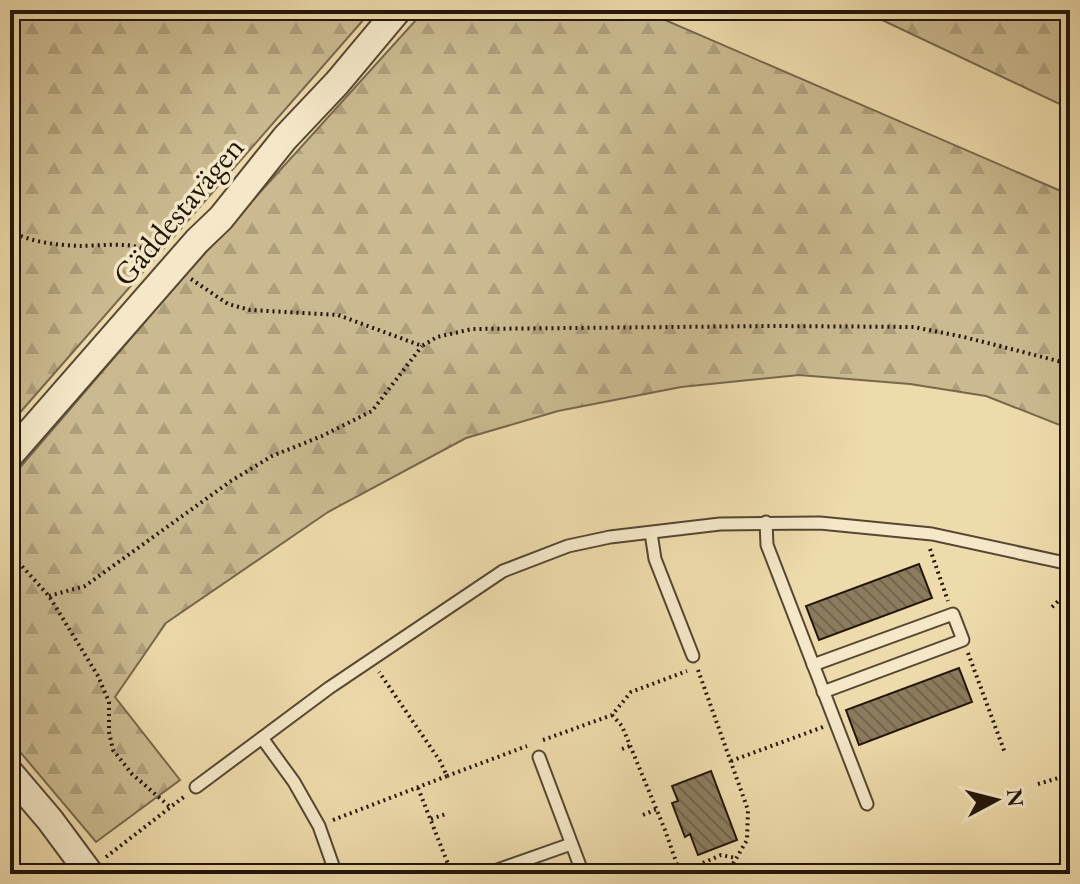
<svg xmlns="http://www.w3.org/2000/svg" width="1080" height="884" viewBox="0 0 1080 884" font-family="'EB Garamond',serif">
<defs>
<pattern id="forest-firs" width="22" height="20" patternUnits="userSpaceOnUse" patternTransform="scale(2)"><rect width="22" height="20" fill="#cbba90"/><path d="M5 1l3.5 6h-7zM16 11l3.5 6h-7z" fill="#ae9f7b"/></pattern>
<pattern id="building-back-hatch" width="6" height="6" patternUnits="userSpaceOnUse" patternTransform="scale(2)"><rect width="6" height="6" fill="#8c7c5e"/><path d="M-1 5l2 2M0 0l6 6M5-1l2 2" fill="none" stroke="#72654c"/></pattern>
</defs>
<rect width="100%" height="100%" fill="#eedbab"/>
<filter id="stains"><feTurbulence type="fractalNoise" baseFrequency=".0025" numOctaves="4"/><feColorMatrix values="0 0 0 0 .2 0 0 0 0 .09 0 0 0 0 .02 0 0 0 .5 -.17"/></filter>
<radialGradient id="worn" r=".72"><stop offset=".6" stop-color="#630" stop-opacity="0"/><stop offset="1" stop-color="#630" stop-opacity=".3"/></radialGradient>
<g fill="url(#forest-firs)" stroke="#76684d" stroke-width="2">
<polygon points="10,10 372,10 10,424"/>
<polygon points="425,10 642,10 1070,195 1070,429 986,396 910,384 799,375 681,387 558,411 466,438 328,512 166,623 115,697 180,780 96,842 10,740 10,479 186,274"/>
<polygon points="861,10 1070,10 1070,109"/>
</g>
<g fill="url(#building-back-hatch)" stroke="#22160a" stroke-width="2">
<polygon points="919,564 932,598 819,640 806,606"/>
<polygon points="959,668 972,702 859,745 846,710"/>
<polygon points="711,771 737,840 698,855 690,834 685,837 672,803 678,801 672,786"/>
</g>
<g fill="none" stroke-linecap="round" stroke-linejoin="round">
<defs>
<g id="service">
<polyline points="766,522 767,545 867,804"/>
<polyline points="651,533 655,559 693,656"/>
<polyline points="813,665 953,614 963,640 823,692"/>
<polyline points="262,738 294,782 319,826 336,874"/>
<polyline points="539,757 583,874"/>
<polyline points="196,787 329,688 503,571 568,546 610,537 720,524 820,523 932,534 1070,564"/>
<polyline points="486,874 571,844"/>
</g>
<g id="tertiary">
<polyline points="10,455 197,241 221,218 285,138 337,83 398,10"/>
<polyline points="10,773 50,820 90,874"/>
</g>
</defs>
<use href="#service" stroke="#554732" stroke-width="15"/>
<use href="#tertiary" stroke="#554732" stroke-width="30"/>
<g stroke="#22160a" stroke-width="4" stroke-dasharray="2 4" stroke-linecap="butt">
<path d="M10 231C30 242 56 245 79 246 102 246 134 240 154 254"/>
<polyline points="191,279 228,304 250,310 338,315 422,346 437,337 472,329 772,326 914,327 964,337 1070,364"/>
<polyline points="930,549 948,601"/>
<polyline points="10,553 49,596 98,676 109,702 109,732 113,750 132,774 170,807"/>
<polyline points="49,596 85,586 231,481 272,456 322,436 372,411 422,346"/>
<polyline points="1052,607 1070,590"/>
<polyline points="968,653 1005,753"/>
<polyline points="698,670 748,810 747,840 727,874"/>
<polyline points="612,715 622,726 665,830 680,873 721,855 736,858"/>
<polyline points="543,740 612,715 631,692 687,671"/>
<polyline points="622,749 630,746"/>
<polyline points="731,761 823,727"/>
<polyline points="447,776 527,746"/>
<polyline points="1038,784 1065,776 1070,778"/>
<polyline points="418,788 452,874"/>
<polyline points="643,815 657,809"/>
<polyline points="431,819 446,814"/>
<polyline points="333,820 447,776 440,761 379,672"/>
<polyline points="106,857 185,796"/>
<polyline points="663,871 680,873"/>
</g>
<use href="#service" stroke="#f4e8c8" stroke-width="11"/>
<use href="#tertiary" stroke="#f4e8c8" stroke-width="26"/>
</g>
<g text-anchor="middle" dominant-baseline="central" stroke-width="7" stroke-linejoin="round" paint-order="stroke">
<g font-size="32" fill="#22160a" stroke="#f4e8c8">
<text transform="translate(178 211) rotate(-50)">Gäddestavägen</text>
</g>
</g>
<rect width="1080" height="884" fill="none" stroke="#eedbab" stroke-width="40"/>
<rect x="12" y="12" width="1056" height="860" fill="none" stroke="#22160a" stroke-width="4"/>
<rect x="20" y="20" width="1040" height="844" fill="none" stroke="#22160a" stroke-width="2"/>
<g transform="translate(996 800) rotate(83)" stroke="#f4e8c8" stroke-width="6" paint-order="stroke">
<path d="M0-6L14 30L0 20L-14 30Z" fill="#22160a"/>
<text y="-12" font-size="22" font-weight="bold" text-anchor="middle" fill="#22160a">N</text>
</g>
<rect width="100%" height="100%" filter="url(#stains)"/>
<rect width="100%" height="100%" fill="url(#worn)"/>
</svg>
